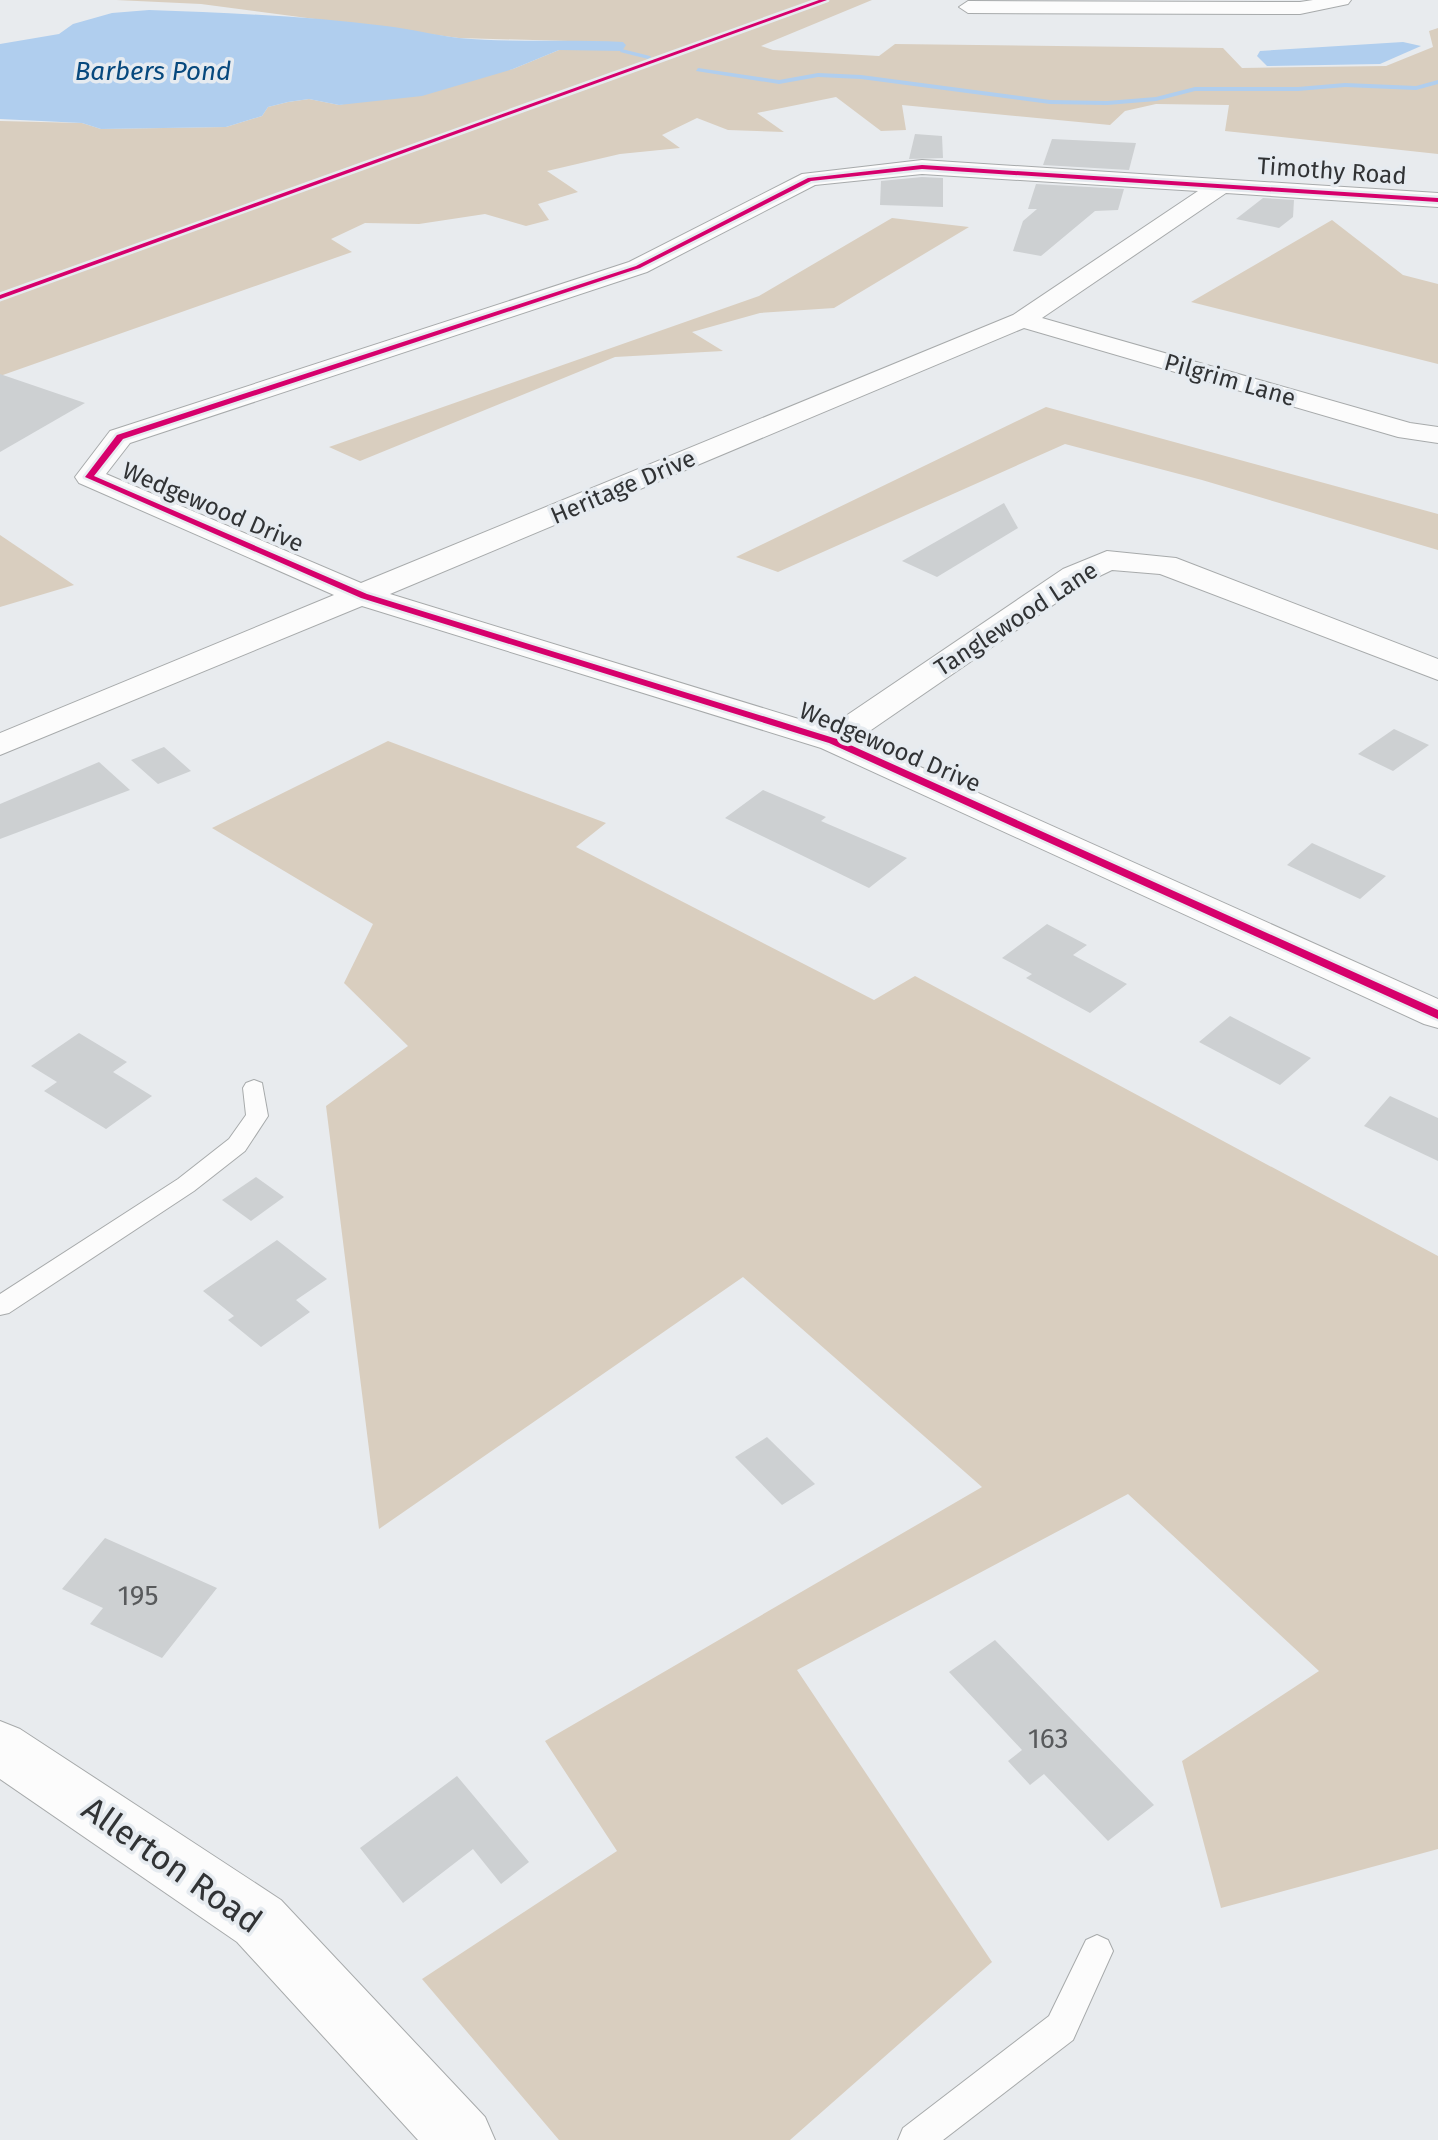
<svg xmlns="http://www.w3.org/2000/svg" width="1438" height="2140" viewBox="0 0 1438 2140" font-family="'Fira Sans',sans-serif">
<rect width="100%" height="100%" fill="#e8ebee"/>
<g fill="#d9cebf">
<polygon points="116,0 872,0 761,46 773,50 879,56 895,44 1223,48 1242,68 1386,66 1433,47 1429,31 1438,28 1438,154 1225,131 1229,105 1156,104 1125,111 1110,125 902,105 906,130 881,131 836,97 757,113 784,132 728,130 697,118 662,135 680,148 620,154 547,171 578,192 538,204 549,220 526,226 485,214 419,224 365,223 331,239 352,252 0,376 0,121 82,123 101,129 226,127 262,116 268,107 288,102 309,99 339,105 513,69 559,50 583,50 602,42 459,38 201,4"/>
<polygon points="892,218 969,227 834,308 760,313 692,332 723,351 615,357 360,461 329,447 759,296"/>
<polygon points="1332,220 1403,275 1438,284 1438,364 1191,302"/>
<polygon points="1046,407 1438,514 1438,550 1202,480 1065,444 778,572 736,557"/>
<polygon points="0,535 74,585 0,607"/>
<polygon points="388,741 606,823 576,847 874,1000 915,976 1438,1256 1438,1849 1221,1908 1182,1761 1319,1671 1128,1494 797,1670 992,1962 790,2140 559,2140 422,1979 617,1851 545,1741 982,1487 743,1277 379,1529 326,1106 408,1046 344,983 373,924 212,828"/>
</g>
<g fill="#b0ceee">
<path d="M149 10C228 13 308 16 386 26 411 29 434 35 459 38 513 43 569 39 623 42L626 45 622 51 559 50 513 69 422 96 339 105 309 99 288 102 268 107 262 116 226 127 101 129 82 123 0 119V44L59 34 73 24 112 13Z"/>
<polygon points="1403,42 1421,46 1380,64 1267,66 1257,56 1260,51"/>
</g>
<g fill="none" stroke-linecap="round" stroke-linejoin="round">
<g fill="#b0ceee" fill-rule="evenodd">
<polygon points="622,49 650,56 651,57 648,59 620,52"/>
<polygon points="698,68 779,80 818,73 861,75 1050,100 1107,101 1156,97 1195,87 1298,87 1345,83 1416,86 1438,80 1438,84 1416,90 1345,87 1298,91 1195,91 1156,101 1107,105 1050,104 861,79 818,77 779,84 696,71"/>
</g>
</g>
<g fill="#cdd0d2">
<polygon points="915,134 942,136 943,158 909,159"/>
<polygon points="1052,139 1136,143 1129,170 1043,165"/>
<polygon points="922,177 943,178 943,207 880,205 881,181"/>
<polygon points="1036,184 1124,189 1118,210 1095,211 1041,256 1013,251 1023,221 1037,209 1028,209"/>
<polygon points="1263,198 1294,200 1293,217 1279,228 1236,219"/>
<polygon points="0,374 85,403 0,452"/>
<polygon points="1004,503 1018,528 937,577 902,561"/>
<polygon points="1394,729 1429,745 1393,771 1358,754"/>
<polygon points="164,747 191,771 158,784 131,760"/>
<polygon points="99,762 130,790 0,839 0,804"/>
<polygon points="763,790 826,817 821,821 907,858 869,888 725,818"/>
<polygon points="1312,843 1372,870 1386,876 1360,899 1287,865"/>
<polygon points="1047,924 1087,945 1073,955 1127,984 1090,1013 1026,978 1032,974 1002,958"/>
<polygon points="1230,1016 1311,1058 1280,1085 1199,1042"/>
<polygon points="79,1033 127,1062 113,1072 152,1096 106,1129 44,1091 57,1082 31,1066"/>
<polygon points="1390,1096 1438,1118 1438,1161 1364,1126"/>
<polygon points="256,1177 284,1197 251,1221 222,1200"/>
<polygon points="277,1240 327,1279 296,1300 310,1312 261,1347 228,1320 234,1316 203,1291"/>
<polygon points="767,1437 815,1484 782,1505 735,1457"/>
<polygon points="105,1538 217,1588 162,1658 90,1624 103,1608 62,1589"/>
<polygon points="995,1640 1154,1805 1108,1841 1044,1774 1030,1785 1008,1761 1022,1750 949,1672"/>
<polygon points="457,1776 529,1862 501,1884 473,1849 403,1903 360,1848"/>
</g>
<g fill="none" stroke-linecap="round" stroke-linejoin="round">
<defs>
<g id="service">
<polygon points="254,1080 262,1083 268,1116 245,1151 194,1191 9,1313 0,1315 0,1294 178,1179 229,1139 246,1115 243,1088 246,1083"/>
<polygon points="1097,1935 1108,1940 1113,1951 1073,2040 943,2140 898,2140 903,2128 1049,2016 1086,1940"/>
</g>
<g id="minor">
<polygon points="1313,0 1351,0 1348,4 1300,14 968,13 959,7 968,1 1300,2"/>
<path d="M922 160 1438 193V207L1226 193 1042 318 1410 423 1438 427V443L1398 437 1024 328 390 594 828 728 1063 569 1107 551 1176 558 1438 659V680L1160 574 1112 570 1085 583 858 739 1438 999V1028L1424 1024 821 748 362 606 0 755V733L334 595 79 483 75 477 110 431 629 262 802 174ZM922 174 1198 191 1013 315 361 583 106 474 130 443 647 272 815 185Z"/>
<polygon points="0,1721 20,1729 281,1900 485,2117 495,2140 418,2140 237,1942 0,1779"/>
</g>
</defs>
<use href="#service" stroke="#a7aaab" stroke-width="2"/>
<use href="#minor" stroke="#a7aaab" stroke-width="2"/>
<use href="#service" fill="#fcfcfc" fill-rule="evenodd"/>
<use href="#minor" fill="#fcfcfc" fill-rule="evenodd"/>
<defs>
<g id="cycleway">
<polygon points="819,0 827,0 0,299 0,295"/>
<polygon points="922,165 1438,198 1438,202 922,169 811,181 640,268 123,439 94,476 367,594 837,739 1438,1010 1438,1019 829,743 361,598 85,477 117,435 636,266 808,178"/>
</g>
</defs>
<use href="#cycleway" stroke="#e6ebf0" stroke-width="5"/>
<use href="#cycleway" fill="#d6006c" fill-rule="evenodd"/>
</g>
<g text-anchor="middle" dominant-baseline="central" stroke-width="7" stroke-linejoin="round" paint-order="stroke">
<g font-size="24" fill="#313335" stroke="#e6ebf0">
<text transform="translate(1332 171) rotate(4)">Timothy Road</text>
<text transform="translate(1230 380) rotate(16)">Pilgrim Lane</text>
<text transform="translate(623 487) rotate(-23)">Heritage Drive</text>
<text transform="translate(213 507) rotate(23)">Wedgewood Drive</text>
<text transform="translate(1016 619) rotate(-33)">Tanglewood Lane</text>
<text transform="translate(890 747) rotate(23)">Wedgewood Drive</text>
</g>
<g font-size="26" font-style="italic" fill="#07497e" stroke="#e6ebf0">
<text x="153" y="71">Barbers Pond</text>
</g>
<g font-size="28" fill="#585a5c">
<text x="138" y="1595">195</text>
<text x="1048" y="1738">163</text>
</g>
<g font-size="34" fill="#313335" stroke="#e6ebf0">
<text transform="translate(172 1865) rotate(35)">Allerton Road</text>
</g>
</g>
</svg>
